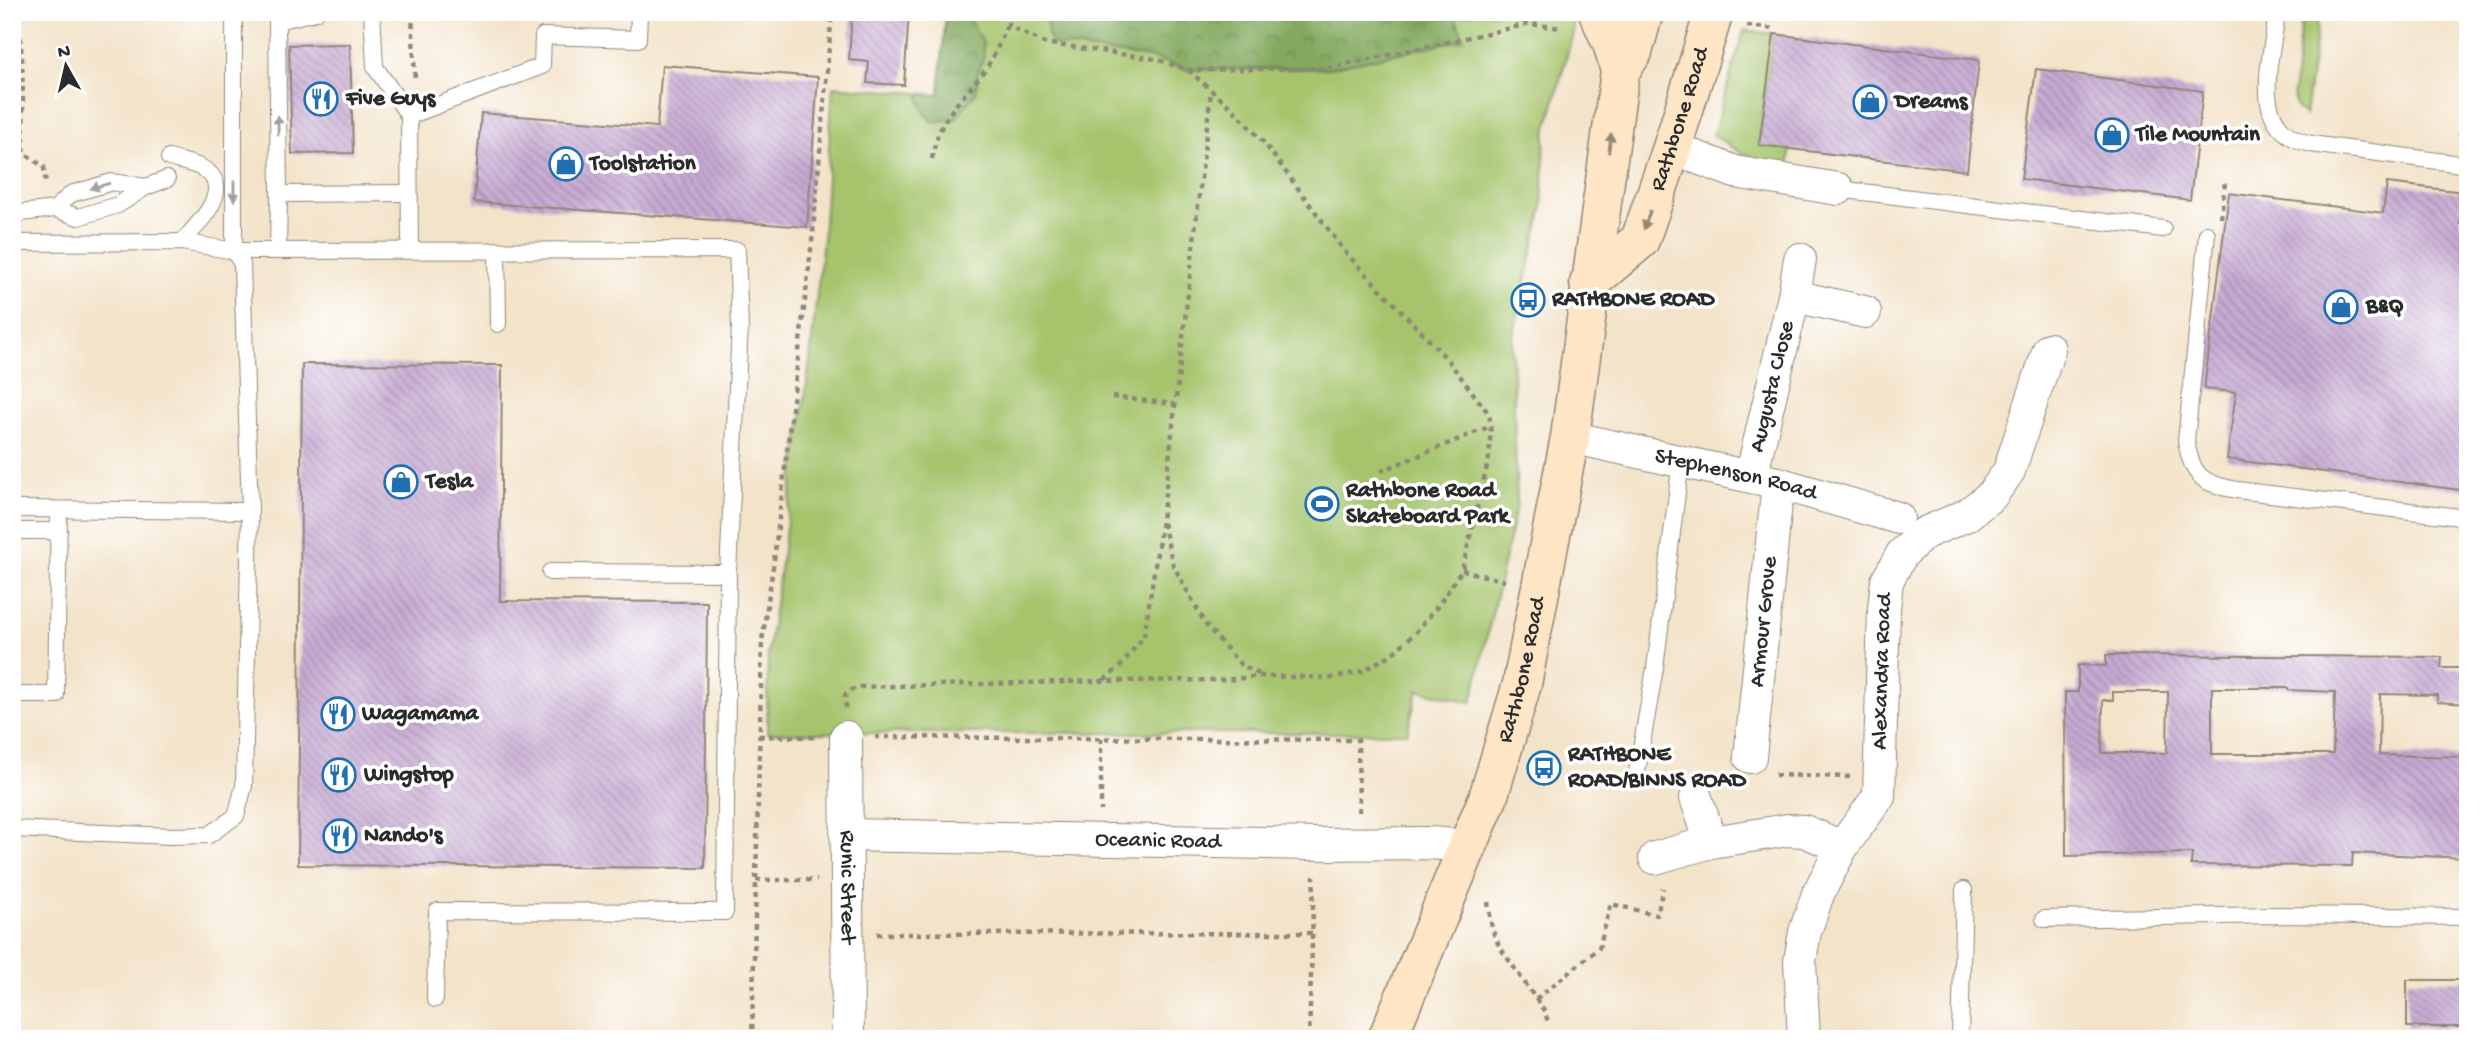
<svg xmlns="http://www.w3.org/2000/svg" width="2480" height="1051" viewBox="0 0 2480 1051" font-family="'Gochi Hand',sans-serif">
<defs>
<pattern id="forest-crowns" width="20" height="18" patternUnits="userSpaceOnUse" patternTransform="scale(1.75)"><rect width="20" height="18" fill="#84aa60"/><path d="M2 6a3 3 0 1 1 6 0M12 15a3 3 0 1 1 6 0" fill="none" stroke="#6c8b4f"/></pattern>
<pattern id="building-back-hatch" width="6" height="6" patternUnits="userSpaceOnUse" patternTransform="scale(1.75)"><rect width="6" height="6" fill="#c7aad3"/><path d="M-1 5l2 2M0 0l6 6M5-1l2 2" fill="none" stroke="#a28bab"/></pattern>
</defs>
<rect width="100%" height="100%" fill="#fff"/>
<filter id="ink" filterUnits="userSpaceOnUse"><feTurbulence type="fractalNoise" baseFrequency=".0143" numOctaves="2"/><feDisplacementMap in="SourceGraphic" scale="14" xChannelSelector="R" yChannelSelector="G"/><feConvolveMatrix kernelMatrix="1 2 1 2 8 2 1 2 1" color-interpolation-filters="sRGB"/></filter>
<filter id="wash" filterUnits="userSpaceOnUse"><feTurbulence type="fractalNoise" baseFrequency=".00686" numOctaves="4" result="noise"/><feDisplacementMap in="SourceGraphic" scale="28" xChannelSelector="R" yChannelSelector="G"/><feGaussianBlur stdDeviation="1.57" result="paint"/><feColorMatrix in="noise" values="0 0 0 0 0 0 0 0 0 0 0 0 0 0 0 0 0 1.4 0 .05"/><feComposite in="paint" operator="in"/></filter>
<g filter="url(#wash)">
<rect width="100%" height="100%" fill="#f3e3c9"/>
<g fill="#a5c46c" stroke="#68784c" stroke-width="2">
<polygon points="946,12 1431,12 1432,18 1473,14 1473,12 1569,12 1574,29 1545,136 1542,211 1512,341 1517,504 1472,702 1418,690 1407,733 767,733 768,653 809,369 823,238 833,86 939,95"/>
<polygon points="2302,12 2319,12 2305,116 2297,109 2293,95"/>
<path d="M1744 30 1774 34 1759 144 1791 148 1788 170C1758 161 1739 154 1713 135Z"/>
</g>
<g fill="url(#forest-crowns)" stroke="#586a46" stroke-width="2">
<path d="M946 12H965L983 43 984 57 978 71 976 92 955 119 933 122C925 114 919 106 920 94L939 95Z"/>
<polygon points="1048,12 1431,12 1432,18 1455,16 1464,39 1329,68 1188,70 1156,59 1051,44 1047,29"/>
</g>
<g id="blocks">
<g fill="url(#building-back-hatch)" fill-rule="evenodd">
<polygon points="852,12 909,12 904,85 867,83 869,62 849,60"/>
<polygon points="1774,34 1979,60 1967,171 1759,145"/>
<polygon points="350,44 353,153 292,154 289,45"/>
<polygon points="662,65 818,77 807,227 474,202 481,113 657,127"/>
<polygon points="2036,69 2203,91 2190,200 2021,179"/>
<polygon points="2387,183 2463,192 2460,224 2468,225 2468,491 2227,459 2236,392 2204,389 2229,193 2383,213"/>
<polygon points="302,364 502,365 500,601 707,602 705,868 298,865"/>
<path d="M2106 655 2442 657 2441 668H2468V704L2437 702V695L2380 694 2379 755 2468 757V858L2353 853 2352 866 2191 865 2192 853 2066 856 2065 692H2078V665L2106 666ZM2212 688H2288V690L2335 692 2333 754H2212ZM2113 692H2168L2167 753H2102L2103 700H2113Z"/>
<rect x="2407" y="980" width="61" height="47"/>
</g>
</g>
</g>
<g filter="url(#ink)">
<use href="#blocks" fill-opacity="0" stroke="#8f877a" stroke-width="2"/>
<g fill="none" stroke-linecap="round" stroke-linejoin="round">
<defs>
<g id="lane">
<polyline points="234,12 234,251 737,250 740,326 728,573 725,912 437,911 435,999"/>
<polyline points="372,12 375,67 409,116"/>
<path d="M2277 12C2272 60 2246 130 2311 144L2468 165"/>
<path d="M169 158C179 161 193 163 202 168 237 187 198 224 182 242"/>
<polyline points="1838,189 2163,229"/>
<polyline points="279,194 277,21 316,12"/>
<polyline points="55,209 78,217 118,205 146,187"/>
<polyline points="12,214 55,209 71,194 112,182 146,187 167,179"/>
<path d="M2207 234 2186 441C2192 476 2202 484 2237 490L2468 518"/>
<polyline points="12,243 182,242 234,251 242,264 250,511 12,509"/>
<polyline points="278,250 279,194 408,193"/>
<polyline points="410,250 409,116 542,66 543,36 638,39 639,12"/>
<polyline points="497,250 498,324"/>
<polyline points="12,531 59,531"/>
<polyline points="550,572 728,573"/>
<polyline points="12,695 56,695 59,510"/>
<polyline points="1637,772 1655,668 1681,461"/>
<polyline points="12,829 171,836 209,835 236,816 244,786 250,511"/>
<polyline points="2044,919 2277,915 2468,917"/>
<polyline points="1960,1039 1964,890"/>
</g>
<g id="street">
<polyline points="1672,148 1735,172 1838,189"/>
<polyline points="1794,296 1865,312"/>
<path id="s1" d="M1570 437 1778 483 1898 518"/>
<path id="s2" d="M1751 477 1794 296 1800 259"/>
<path id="s3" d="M846 737 848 1039"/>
<path id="s4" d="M1750 757 1778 483"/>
<polyline points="1696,798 1711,842"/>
<path id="s5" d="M846 835 1314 844 1430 843 1469 846"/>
<polyline points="1655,858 1711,842 1788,830 1804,831 1842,847"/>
<path id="s6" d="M1804 1039 1800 961 1805 932 1818 894 1842 847 1879 796 1884 608 1887 581 1902 554 1925 533 1967 515 1992 495 2009 471 2049 349"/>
</g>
<g id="secondary">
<polyline points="1598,12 1613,46 1620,71"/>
<path id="s7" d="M1589 283 1640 240 1672 148 1714 12"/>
<path id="s8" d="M1387 1039 1488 798 1522 684 1570 437 1620 71 1633 52 1644 12"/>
</g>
</defs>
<use href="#lane" stroke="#8f877a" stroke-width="18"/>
<use href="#street" stroke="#8f877a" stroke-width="34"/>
<use href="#secondary" stroke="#8f877a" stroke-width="41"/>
<g stroke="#8f877a" stroke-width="4.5" stroke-dasharray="5 5" stroke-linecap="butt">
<polyline points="412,12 415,81"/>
<polyline points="1005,12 1008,23 1015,29 1044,43 1156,59 1188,70 1234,110 1265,144 1346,253 1447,359 1489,414 1491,426"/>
<polyline points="1747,26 1775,29"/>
<polyline points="12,35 20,35 22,57 24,153 44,167 46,186"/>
<polyline points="1188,70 1329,68 1529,24 1562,28"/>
<polyline points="2460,136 2468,77"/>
<path d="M932 159C938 117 960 103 984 71 995 56 1001 39 1008 23"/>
<polyline points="2221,218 2225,182"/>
<polyline points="1112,397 1174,404"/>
<polyline points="1163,523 1173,565 1206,625 1241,665 1261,675"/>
<polyline points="1462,570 1505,581"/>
<polyline points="1104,680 1120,667 1144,636 1162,521 1211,91"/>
<polyline points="846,708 845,695 856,687 1103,681 1224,680 1262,676 1332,678 1363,671 1392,654 1416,632 1437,607 1462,570 1489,458 1491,426 1381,471"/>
<polyline points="759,736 814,737"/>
<polyline points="875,737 1358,740 1359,812"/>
<polyline points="1101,738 1101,811"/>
<polyline points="1775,775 1850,777"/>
<polyline points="756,880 817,880"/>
<polyline points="1488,902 1492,929 1499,946 1545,1012 1548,1022"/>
<polyline points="877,934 1314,933"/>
<polyline points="1536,999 1599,948 1611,904 1657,915 1663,888"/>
<polyline points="752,1039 762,641 774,560 813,233 832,12"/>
<polyline points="1309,1039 1314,876"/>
</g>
<use href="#lane" stroke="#fff" stroke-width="16"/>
<use href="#street" stroke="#fff" stroke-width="32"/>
<use href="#secondary" stroke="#fee5c5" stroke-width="38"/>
</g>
<defs><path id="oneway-solid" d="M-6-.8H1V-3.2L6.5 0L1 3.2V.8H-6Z" transform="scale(1.75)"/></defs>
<g fill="#a0a0a0">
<use href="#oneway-solid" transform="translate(278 125) rotate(-91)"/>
<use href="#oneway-solid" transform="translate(100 186) rotate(164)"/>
<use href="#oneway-solid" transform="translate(234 191) rotate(90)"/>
</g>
<g fill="#948878">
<use href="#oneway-solid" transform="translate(1610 143) rotate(-82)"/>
<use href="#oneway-solid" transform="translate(1647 220) rotate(109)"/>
</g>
</g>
<defs>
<symbol id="restaurant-ring" viewBox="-11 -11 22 22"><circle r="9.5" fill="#fff" stroke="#1f6fb2" stroke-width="1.5"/><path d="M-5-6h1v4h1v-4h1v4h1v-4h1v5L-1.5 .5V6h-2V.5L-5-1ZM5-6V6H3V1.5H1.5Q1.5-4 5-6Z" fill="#1f6fb2"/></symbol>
<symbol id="shop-ring" viewBox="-11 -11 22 22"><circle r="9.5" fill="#fff" stroke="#1f6fb2" stroke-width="1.5"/><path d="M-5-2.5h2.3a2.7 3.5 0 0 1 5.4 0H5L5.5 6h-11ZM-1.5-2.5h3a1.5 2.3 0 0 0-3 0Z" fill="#1f6fb2"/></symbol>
<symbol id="bus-ring" viewBox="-11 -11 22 22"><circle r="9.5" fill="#fff" stroke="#1f6fb2" stroke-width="1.5"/><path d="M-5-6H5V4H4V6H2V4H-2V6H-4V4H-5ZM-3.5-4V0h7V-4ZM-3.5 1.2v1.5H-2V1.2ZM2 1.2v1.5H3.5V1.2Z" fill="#1f6fb2"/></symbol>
<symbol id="stadium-ring" viewBox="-11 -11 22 22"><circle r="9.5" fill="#fff" stroke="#1f6fb2" stroke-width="1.5"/><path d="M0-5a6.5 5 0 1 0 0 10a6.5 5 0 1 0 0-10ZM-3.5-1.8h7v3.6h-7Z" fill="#1f6fb2"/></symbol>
</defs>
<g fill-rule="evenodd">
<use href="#restaurant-ring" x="302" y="80" width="38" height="38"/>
<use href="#shop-ring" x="1851" y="83" width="38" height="38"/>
<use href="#shop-ring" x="2093" y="116" width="38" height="38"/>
<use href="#shop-ring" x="547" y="145" width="38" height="38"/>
<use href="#bus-ring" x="1509" y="281" width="38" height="38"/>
<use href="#shop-ring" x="2322" y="288" width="38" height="38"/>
<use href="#shop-ring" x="382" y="463" width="38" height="38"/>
<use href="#stadium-ring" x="1303" y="485" width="38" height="38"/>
<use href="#restaurant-ring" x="319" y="695" width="38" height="38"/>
<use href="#bus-ring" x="1525" y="749" width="38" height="38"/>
<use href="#restaurant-ring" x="320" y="756" width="38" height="38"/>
<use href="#restaurant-ring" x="321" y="817" width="38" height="38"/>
</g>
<g text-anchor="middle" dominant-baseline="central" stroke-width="7" stroke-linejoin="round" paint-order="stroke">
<g font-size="23" font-weight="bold" fill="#2b2b2b" stroke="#fff" text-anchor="start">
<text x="346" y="99">Five Guys</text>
<text x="1895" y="102">Dreams</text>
<text x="2136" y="135">Tile Mountain</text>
<text x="590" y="164">Toolstation</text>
<text x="1552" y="300">RATHBONE ROAD</text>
<text x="2366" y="307">B&amp;Q</text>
<text x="426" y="482">Tesla</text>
<text x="1346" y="491">Rathbone Road<tspan x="1346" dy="26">Skateboard Park</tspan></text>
<text x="362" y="714">Wagamama</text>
<text x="1568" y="755">RATHBONE<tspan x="1568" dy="26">ROAD/BINNS ROAD</tspan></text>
<text x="364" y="775">Wingstop</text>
<text x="364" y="836">Nando's</text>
</g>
<g font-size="23" fill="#2b2b2b" stroke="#fff">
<text stroke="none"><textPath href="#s7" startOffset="194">Rathbone Road</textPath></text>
<text stroke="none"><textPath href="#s2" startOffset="93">Augusta Close</textPath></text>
<text stroke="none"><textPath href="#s1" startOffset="170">Stephenson Road</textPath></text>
<text stroke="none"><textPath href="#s4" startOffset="136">Armour Grove</textPath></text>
<text stroke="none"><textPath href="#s8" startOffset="394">Rathbone Road</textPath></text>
<text stroke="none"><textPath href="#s6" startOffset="388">Alexandra Road</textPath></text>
<text stroke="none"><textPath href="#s5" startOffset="312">Oceanic Road</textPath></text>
<text stroke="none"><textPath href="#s3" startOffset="150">Runic Street</textPath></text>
</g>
</g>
<rect width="2480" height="1051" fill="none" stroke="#fff" stroke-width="42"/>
<g transform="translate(66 66) rotate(352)" stroke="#ffffff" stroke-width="5" paint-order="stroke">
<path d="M0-5L12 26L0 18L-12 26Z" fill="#2b2b2b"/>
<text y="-10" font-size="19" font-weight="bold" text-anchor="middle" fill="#2b2b2b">N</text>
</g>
</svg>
